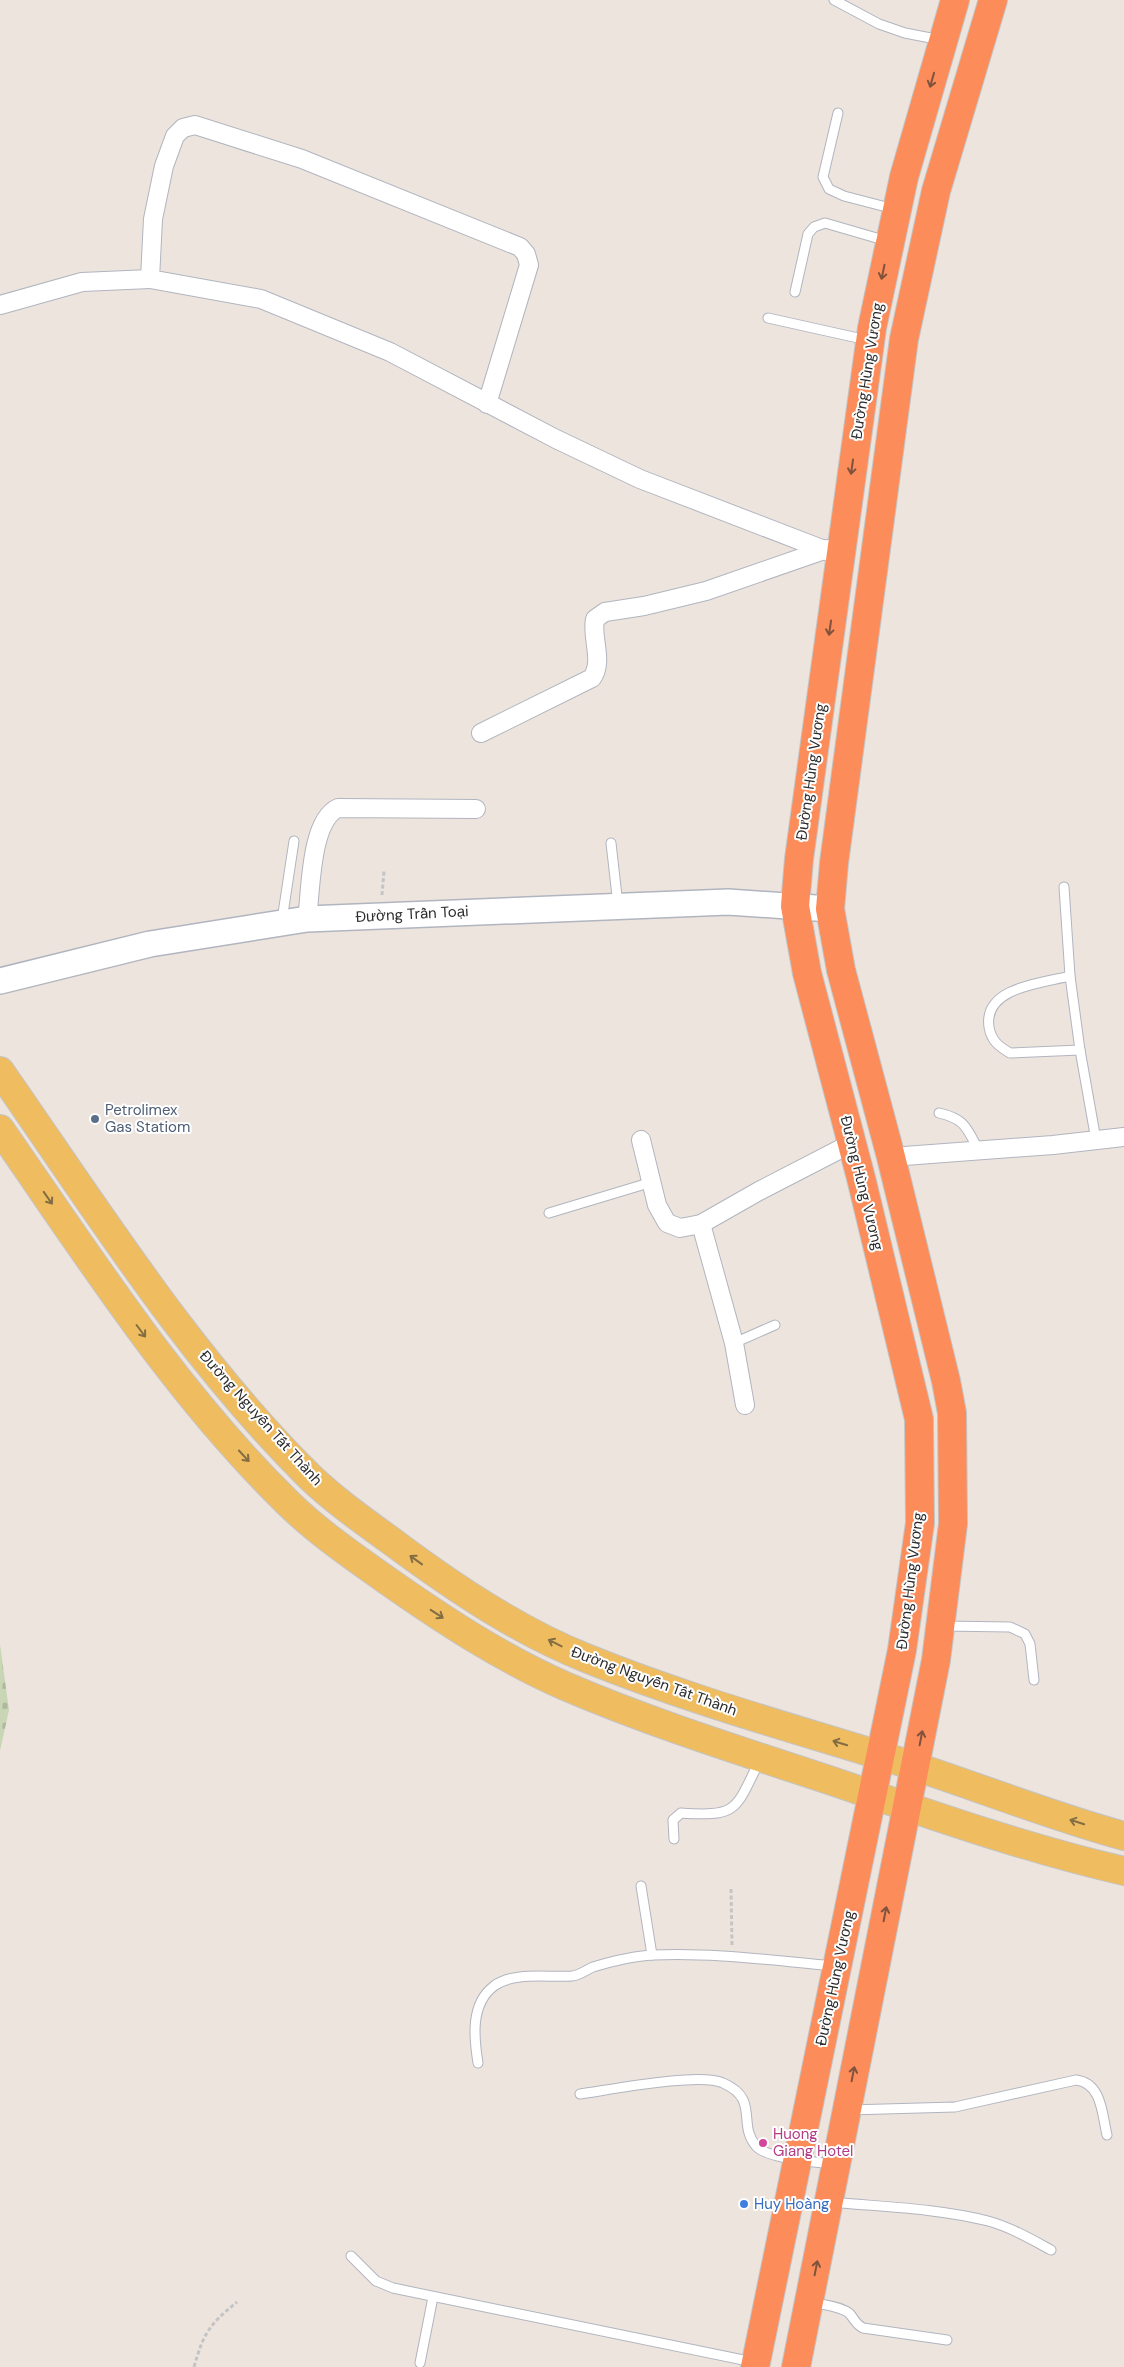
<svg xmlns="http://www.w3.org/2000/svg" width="1124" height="2367" viewBox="0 0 1124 2367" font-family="'DM Sans',sans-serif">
<defs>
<pattern id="cemetery-stones" width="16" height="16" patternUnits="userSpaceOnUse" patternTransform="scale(1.25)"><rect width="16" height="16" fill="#c9d6b5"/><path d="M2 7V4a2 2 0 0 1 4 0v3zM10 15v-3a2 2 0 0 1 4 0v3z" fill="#adb89c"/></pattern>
</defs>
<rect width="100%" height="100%" fill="#ede4de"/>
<polygon fill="url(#cemetery-stones)" points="0,1644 9,1710 0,1751"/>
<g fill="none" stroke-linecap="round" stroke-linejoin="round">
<defs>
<g id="lane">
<polyline points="834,0 879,24 905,33 941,40"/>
<polyline points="838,113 823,177 829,189 844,196 894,209"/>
<polyline points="795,292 808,234 814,227 825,223 887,241"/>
<polyline points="768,318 867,340"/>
<polyline points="611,843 618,905"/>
<polyline points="1064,887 1070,976 1080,1050 1096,1140"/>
<polyline points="282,920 294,841"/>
<path d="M1070 976C1043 983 983 987 989 1027 991 1040 998 1046 1010 1053L1080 1050"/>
<path d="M939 1113C965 1119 966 1127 978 1149"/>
<polyline points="549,1213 652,1182"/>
<polyline points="734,1343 775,1325"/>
<polyline points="943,1626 1010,1627 1025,1634 1030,1644 1034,1680"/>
<path d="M674 1839 673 1820 681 1813C740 1817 735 1809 760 1760"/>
<polyline points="641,1886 652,1955"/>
<path d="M478 2063C474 2038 470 2004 494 1986 514 1971 549 1978 572 1976 580 1975 586 1970 593 1967 613 1961 633 1956 653 1955 712 1952 776 1961 835 1966"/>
<path d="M580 2094C609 2090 700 2072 723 2083 760 2099 737 2124 756 2146 767 2159 817 2162 833 2164"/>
<path d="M849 2110 955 2107 1076 2080C1102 2083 1102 2114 1107 2135"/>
<path d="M831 2202C882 2207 937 2208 988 2221 1010 2227 1031 2239 1051 2250"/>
<polyline points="351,2256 376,2281 393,2288 753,2362"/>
<path d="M812 2302C823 2305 840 2306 849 2313 854 2318 855 2324 863 2328L947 2340"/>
<polyline points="420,2363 433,2297"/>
</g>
<g id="street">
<polyline points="0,305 82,282 150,279"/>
<polyline points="487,404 529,265 526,254 520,247 302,159 195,125 183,128 175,136 164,166 153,219 150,279 261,299 390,352 556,439 640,479 840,556"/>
<path d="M481 733 592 678C604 661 591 638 595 619L605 612 644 606 706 591 827 549"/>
<path d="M307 919C311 891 310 821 338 808L476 809"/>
<polyline points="641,1140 657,1205 667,1223 680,1228 701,1224 759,1191 852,1143"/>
<polyline points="891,1157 1053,1145 1124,1137"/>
<polyline points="701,1224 734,1343 745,1405"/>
</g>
<polyline id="secondary" points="0,981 150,944 307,919 728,902 830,909"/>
<g id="primary">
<path d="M0 1071C97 1210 188 1356 309 1476 336 1502 368 1524 398 1546 456 1589 519 1631 586 1658 687 1699 792 1728 895 1760 972 1784 1046 1815 1124 1836"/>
<path d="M0 1129C89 1257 174 1391 286 1501 315 1530 351 1555 385 1579 442 1619 501 1658 565 1686 651 1723 741 1751 829 1780 926 1813 1024 1848 1124 1871"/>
</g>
<g id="highway">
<polyline points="755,2367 902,1650 920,1523 919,1419 861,1178 807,973 795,906 799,859 872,328 904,177 955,0"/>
<polyline points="796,2367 936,1660 953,1524 952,1413 946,1381 891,1157 841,970 830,909 834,863 904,339 936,191 993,0"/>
</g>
</defs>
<use href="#lane" stroke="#b1b5bf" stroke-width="11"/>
<use href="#street" stroke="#b1b5bf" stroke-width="20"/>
<use href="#secondary" stroke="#b1b5bf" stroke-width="28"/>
<use href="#primary" stroke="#c4c4c4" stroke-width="30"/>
<use href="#highway" stroke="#c4c4c4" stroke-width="30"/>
<g stroke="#c4c4c4" stroke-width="3" stroke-dasharray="4 2.5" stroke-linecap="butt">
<polyline points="382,895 384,871"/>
<polyline points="731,1889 732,1945"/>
<path d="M194 2367C204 2332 209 2325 237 2302"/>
</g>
<use href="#lane" stroke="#fff" stroke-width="9"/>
<use href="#street" stroke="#fff" stroke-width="18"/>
<use href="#secondary" stroke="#fff" stroke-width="25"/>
<use href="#primary" stroke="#efbd60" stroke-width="28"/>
<use href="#highway" stroke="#fc8c59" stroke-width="28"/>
</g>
<defs><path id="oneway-shaft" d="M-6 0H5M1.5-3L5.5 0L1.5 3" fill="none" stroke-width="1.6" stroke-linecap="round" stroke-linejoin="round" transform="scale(1.25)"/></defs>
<g stroke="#7f523d">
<use href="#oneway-shaft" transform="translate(932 80) rotate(106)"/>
<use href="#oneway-shaft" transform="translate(883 272) rotate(102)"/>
<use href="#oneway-shaft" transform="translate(852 467) rotate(98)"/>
<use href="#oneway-shaft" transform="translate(830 628) rotate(98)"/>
<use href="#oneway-shaft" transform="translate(921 1738) rotate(-79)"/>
<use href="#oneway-shaft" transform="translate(885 1914) rotate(-79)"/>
<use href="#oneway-shaft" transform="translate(853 2074) rotate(-79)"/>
<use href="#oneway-shaft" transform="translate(816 2268) rotate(-79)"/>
</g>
<g stroke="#836d43">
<use href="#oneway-shaft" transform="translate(48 1198) rotate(55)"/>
<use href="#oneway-shaft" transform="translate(141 1331) rotate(53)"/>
<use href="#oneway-shaft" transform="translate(244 1456) rotate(47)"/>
<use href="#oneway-shaft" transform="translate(416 1560) rotate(-144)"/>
<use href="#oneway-shaft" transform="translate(437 1614) rotate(33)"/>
<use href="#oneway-shaft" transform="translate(555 1643) rotate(-153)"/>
<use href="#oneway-shaft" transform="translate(840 1743) rotate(-163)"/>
<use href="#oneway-shaft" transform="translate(1077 1822) rotate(-162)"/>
</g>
<circle fill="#5c6f8a" stroke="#fff" stroke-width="2" cx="95" cy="1119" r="5"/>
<circle fill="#d1479c" stroke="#fff" stroke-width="2" cx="763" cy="2143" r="5"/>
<circle fill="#3f7fe0" stroke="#fff" stroke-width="2" cx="744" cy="2204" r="5"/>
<g text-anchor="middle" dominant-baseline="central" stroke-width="4" stroke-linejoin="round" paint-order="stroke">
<g font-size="15" fill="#2b2b2b" stroke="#fff">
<text transform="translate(867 371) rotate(-81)">Đường Hùng Vương</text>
<text transform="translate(811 772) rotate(-82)">Đường Hùng Vương</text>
<text transform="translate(412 914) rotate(-3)">Đường Trần Toại</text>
<text transform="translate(862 1183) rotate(76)">Đường Hùng Vương</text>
<text transform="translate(261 1418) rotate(48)">Đường Nguyễn Tất Thành</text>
<text transform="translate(910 1581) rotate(-83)">Đường Hùng Vương</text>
<text transform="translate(654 1681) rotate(20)">Đường Nguyễn Tất Thành</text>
<text transform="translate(835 1978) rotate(-78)">Đường Hùng Vương</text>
</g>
<g font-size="15" fill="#4e5e75" stroke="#fff" text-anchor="start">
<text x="105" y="1110">Petrolimex<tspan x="105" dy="17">Gas Statiom</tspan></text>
</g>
<g font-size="15" fill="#b23c85" stroke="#fff" text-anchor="start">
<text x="773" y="2134">Huong<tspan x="773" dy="17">Giang Hotel</tspan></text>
</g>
<g font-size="15" fill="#366cbe" stroke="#fff" text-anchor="start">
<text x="754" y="2204">Huy Hoàng</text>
</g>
</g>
</svg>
